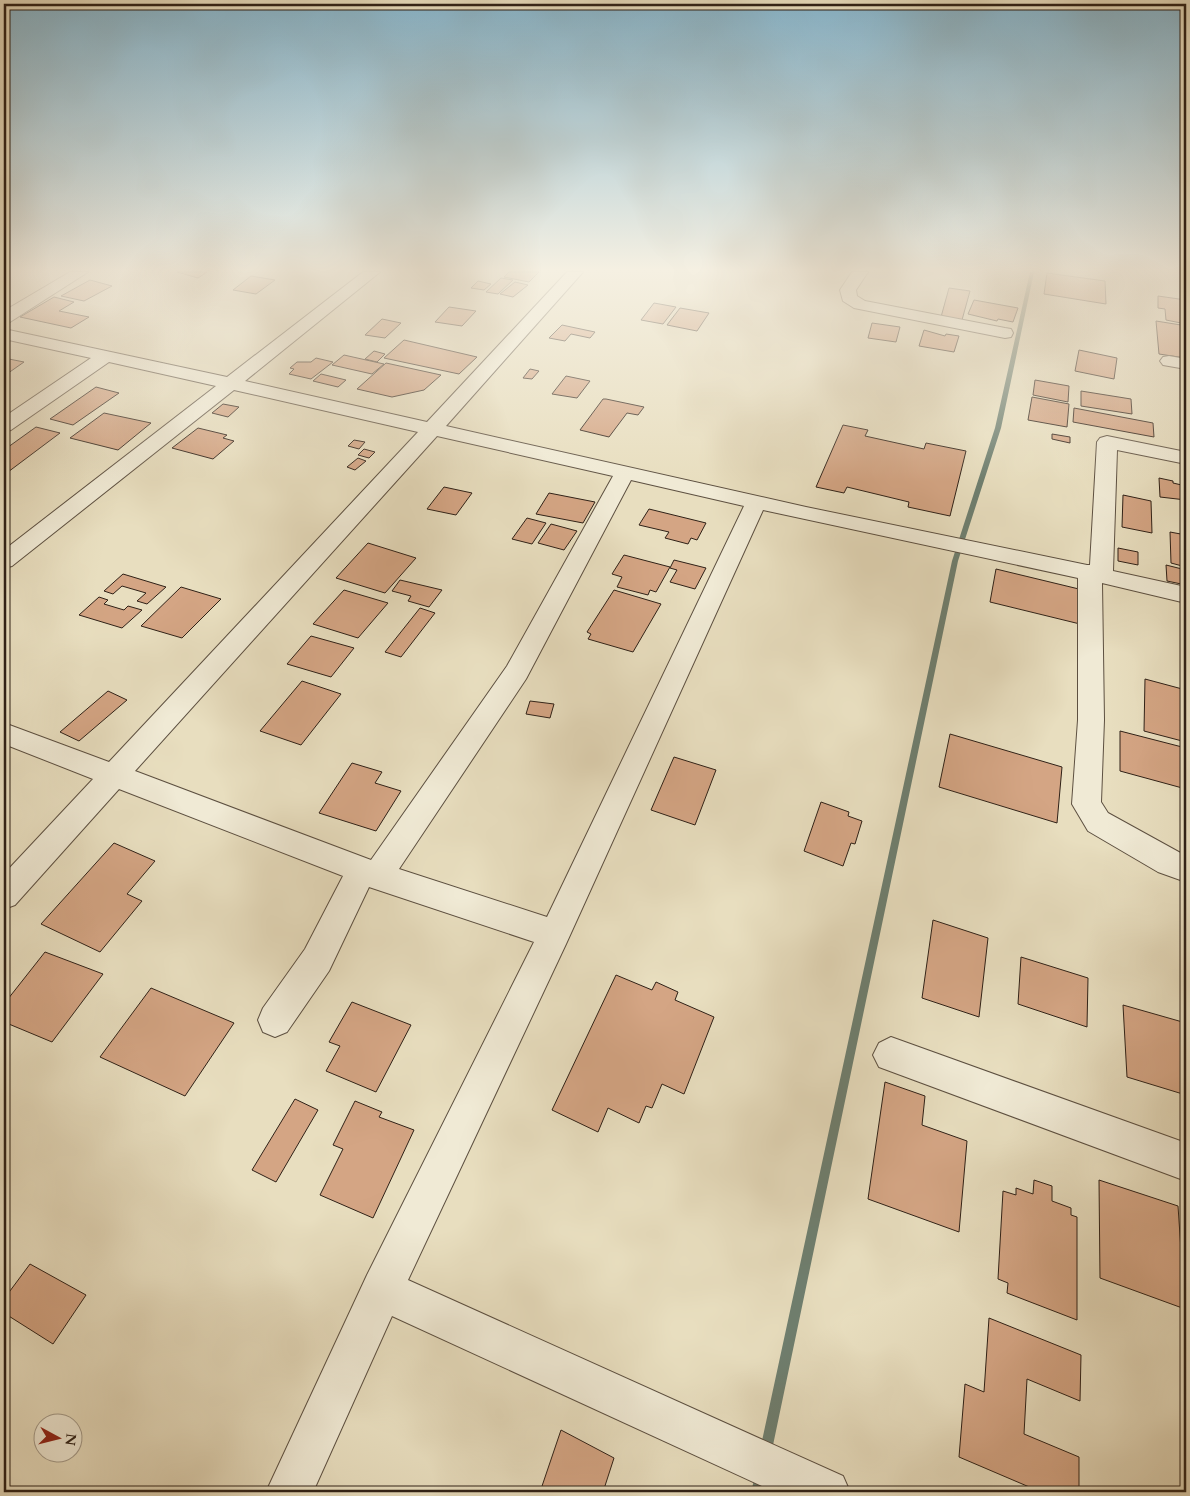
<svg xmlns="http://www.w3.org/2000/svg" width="1190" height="1496" viewBox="0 0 1190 1496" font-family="Cardo,serif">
<rect width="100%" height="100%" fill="#e8debf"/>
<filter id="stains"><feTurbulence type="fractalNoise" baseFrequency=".004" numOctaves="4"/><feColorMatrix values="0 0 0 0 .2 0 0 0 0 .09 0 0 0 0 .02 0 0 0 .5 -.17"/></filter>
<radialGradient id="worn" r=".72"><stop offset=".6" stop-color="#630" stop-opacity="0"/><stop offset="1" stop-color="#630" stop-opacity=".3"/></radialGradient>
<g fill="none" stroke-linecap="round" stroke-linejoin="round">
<g fill="#6e7f70" fill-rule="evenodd">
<polygon points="1030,272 1034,272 1001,428 958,561 772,1450 770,1454 766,1456 762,1454 760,1450 952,561 995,428"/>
<polygon points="760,1470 764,1472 766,1476 763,1492 751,1492 756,1472"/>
</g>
</g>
<g fill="#d4a584" stroke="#2f2117">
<polygon points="177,272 207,272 198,278"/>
<polygon points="509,272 539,272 529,282 504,277"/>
<polygon points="1047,273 1105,281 1106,304 1044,294"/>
<polygon points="251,276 275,280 256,294 233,290"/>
<polygon points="501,278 513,280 498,294 486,292"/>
<polygon points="90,280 112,286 84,301 61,296"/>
<polygon points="478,281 491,284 484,290 471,288"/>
<polygon points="515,282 528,285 513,297 500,294"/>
<polygon points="949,288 970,291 962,320 941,317"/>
<polygon points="1158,296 1186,300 1186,324 1166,320 1165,309 1158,308"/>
<polygon points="54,297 74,302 59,311 89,317 71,328 20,317"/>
<polygon points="974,300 1018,308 1013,322 998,319 997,321 968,314"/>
<polygon points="654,303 676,307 663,324 641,320"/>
<polygon points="449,307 476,311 462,326 435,322"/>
<polygon points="680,308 709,313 697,331 667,325"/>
<polygon points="382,319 401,323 385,338 365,335"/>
<polygon points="1156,321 1181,325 1185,358 1159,354"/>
<polygon points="872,323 900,327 896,342 868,338"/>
<polygon points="562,325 576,328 595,332 590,338 571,334 565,341 549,338"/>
<polygon points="924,330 945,336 946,334 959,336 954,352 919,346"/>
<polygon points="404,340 477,357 459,374 384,358"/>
<polygon points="1079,350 1117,358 1114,379 1075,371"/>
<polygon points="374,351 385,354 377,362 365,359"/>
<polygon points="344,355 384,364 372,374 332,365"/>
<polygon points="4,358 24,362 4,376"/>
<polygon points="316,358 333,362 311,379 289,374 294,369 290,368 297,362 311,362"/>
<polygon points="386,363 441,375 424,390 392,397 357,389"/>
<polygon points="530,369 539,371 532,379 523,378"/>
<polygon points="321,374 346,380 338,387 313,381"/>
<polygon points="566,376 590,381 577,398 552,394"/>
<polygon points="1035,380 1069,386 1068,402 1033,395"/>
<polygon points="96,387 119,393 73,425 50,419"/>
<polygon points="1081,391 1131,399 1132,414 1081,406"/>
<polygon points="1032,397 1069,404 1067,427 1028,420"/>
<polygon points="603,399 606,399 644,407 638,415 627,413 609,437 580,430"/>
<polygon points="223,404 239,407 228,417 212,413"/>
<polygon points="1074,408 1153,423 1154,437 1073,422"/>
<polygon points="104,413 151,423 118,450 70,438"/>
<polygon points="843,425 868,430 865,436 924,449 926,443 966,451 950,516 908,507 909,502 847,487 844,493 816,487"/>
<polygon points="36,427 60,433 4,475 4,450"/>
<polygon points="198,428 227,435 223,438 234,441 213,459 172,448"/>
<polygon points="1052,434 1070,437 1070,443 1052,439"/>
<polygon points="354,440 365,442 359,449 348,446"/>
<polygon points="364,449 375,452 369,458 358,455"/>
<polygon points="358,458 366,461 355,470 347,467"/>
<polygon points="1159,478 1173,481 1173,483 1186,486 1186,484 1186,500 1160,497"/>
<polygon points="444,487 472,493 456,515 427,509"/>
<polygon points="549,493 595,502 583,523 536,514"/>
<polygon points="1123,495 1151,501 1152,533 1122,527"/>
<polygon points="649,509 706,523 697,540 691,538 688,544 665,538 669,532 639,525"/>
<polygon points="527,518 546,523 532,544 512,539"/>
<polygon points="551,524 577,531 564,550 538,543"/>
<polygon points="1170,532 1186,535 1186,567 1171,563"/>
<polygon points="368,543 416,558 385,593 336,578"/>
<polygon points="1118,548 1138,552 1138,565 1118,561"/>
<polygon points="624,555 670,567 656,592 650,590 648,595 617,587 622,577 612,574"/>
<polygon points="674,560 706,568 695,589 670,582 677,570 670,568"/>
<polygon points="1166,565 1186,570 1186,585 1167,581"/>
<polygon points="996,569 1083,590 1080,624 990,602"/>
<polygon points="123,574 166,587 147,604 137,601 146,593 122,586 113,594 104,591"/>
<polygon points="400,580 442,590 429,607 408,601 411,596 392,591"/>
<polygon points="181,587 221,599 182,638 141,626"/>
<polygon points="344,590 388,603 358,638 313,624"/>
<polygon points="614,590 661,604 633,652 588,639 591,634 587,632"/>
<polygon points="99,597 108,600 104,604 124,610 128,606 142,610 122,628 79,615"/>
<polygon points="420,608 435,613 401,657 385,652"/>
<polygon points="311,636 354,648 331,677 287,664"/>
<polygon points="1145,679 1186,690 1186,742 1144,731"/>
<polygon points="302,681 341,694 301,745 260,731"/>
<polygon points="108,691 127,700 79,741 60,732"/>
<polygon points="530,701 554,704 550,718 526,714"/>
<polygon points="1120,731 1186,748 1186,789 1120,771"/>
<polygon points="950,734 1062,767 1057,823 939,787"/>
<polygon points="674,757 716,770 695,825 651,810"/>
<polygon points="352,763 382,772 375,783 401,791 376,831 319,813"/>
<polygon points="821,802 849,812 848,816 862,821 855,844 851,843 843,866 804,851"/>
<polygon points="114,843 155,861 127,894 142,901 100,952 41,924"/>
<polygon points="933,920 988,938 979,1017 922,998"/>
<polygon points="45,952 103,974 52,1042 4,1022 4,1004"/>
<polygon points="1021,957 1088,978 1087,1027 1018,1004"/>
<polygon points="616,975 652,990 656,982 678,992 675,1000 714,1017 684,1094 662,1084 652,1108 646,1106 639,1123 608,1108 598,1132 552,1110"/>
<polygon points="151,988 234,1023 185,1096 100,1057"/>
<polygon points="352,1002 411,1025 376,1092 326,1071 340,1046 329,1042"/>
<polygon points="1123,1005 1186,1023 1186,1095 1127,1077"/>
<polygon points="885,1082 925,1096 922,1125 967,1141 959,1232 868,1199"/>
<polygon points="295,1099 318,1110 276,1182 252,1170"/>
<polygon points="355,1101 382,1112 379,1117 414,1130 373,1218 320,1195 343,1149 333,1145"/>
<polygon points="1034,1180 1052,1186 1052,1201 1071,1208 1071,1215 1077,1217 1077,1320 1007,1293 1008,1283 998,1279 1003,1191 1016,1195 1016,1188 1033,1194"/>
<polygon points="1099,1180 1178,1206 1185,1309 1100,1278"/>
<polygon points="30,1264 86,1295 53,1344 4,1313 4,1299"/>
<polygon points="989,1318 1081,1355 1080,1401 1027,1379 1024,1434 1079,1457 1079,1492 1041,1492 959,1457 965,1384 984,1392"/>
<polygon points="561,1430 614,1458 603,1492 540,1492"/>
</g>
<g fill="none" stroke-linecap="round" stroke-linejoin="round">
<defs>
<g id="minor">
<polygon points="70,272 88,272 10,322 4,323 4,311"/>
<path d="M363 272H380L245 381 427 422 567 272H583L446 426 806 507 1087 565H1090L1097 442 1100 438 1107 436 1186 452V464L1117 450 1113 571 1186 587V603L1102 583 1104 720 1101 802 1108 813 1186 856V882L1158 872 1088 831 1072 804 1078 720V578L763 510 566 944 408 1280 843 1476 850 1492H775L392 1316 313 1492H266L367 1275 534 942 369 887 329 971 287 1032 275 1037 263 1032 258 1020 263 1008 305 949 343 876 119 789 15 905 4 909V874L93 779 4 744V723L109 762 418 432 234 390 12 566 4 568V550L216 386 109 362 11 430 4 432V417L91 358 4 339V329L227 377ZM437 436 613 476 507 666 371 860 135 771ZM631 480 744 506 547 917 399 869 526 679Z"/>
<polygon points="852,272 868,272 856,290 857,296 865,301 1005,328 1011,329 1013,333 1011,337 1005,338 854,308 843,301 840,290"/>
<polygon points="1169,356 1186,359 1186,369 1163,365 1160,361 1163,357"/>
<polygon points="891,1037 1186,1143 1186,1181 879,1067 873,1055 879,1043"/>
</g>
</defs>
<use href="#minor" stroke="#5d5041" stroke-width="2"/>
<use href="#minor" fill="#f0ead5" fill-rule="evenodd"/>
</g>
<linearGradient id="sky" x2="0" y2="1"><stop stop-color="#88b8d0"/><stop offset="0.56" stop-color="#f5f0e2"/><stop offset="1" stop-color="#f5f0e2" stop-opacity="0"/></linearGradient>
<rect width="1190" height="482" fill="url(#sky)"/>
<rect width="1190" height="1496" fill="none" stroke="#e8debf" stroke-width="20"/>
<rect x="5" y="5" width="1180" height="1486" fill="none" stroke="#2f2117" stroke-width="2.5"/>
<rect x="10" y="10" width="1170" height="1476" fill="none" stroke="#2f2117"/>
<g transform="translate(58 1438) rotate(97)"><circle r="24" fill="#f0ead5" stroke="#a39a89"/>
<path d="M0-4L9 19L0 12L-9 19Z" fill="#8f2418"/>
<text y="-8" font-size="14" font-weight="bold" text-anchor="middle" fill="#2f2117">N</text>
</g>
<rect width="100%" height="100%" filter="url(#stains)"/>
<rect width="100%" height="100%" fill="url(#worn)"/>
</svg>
